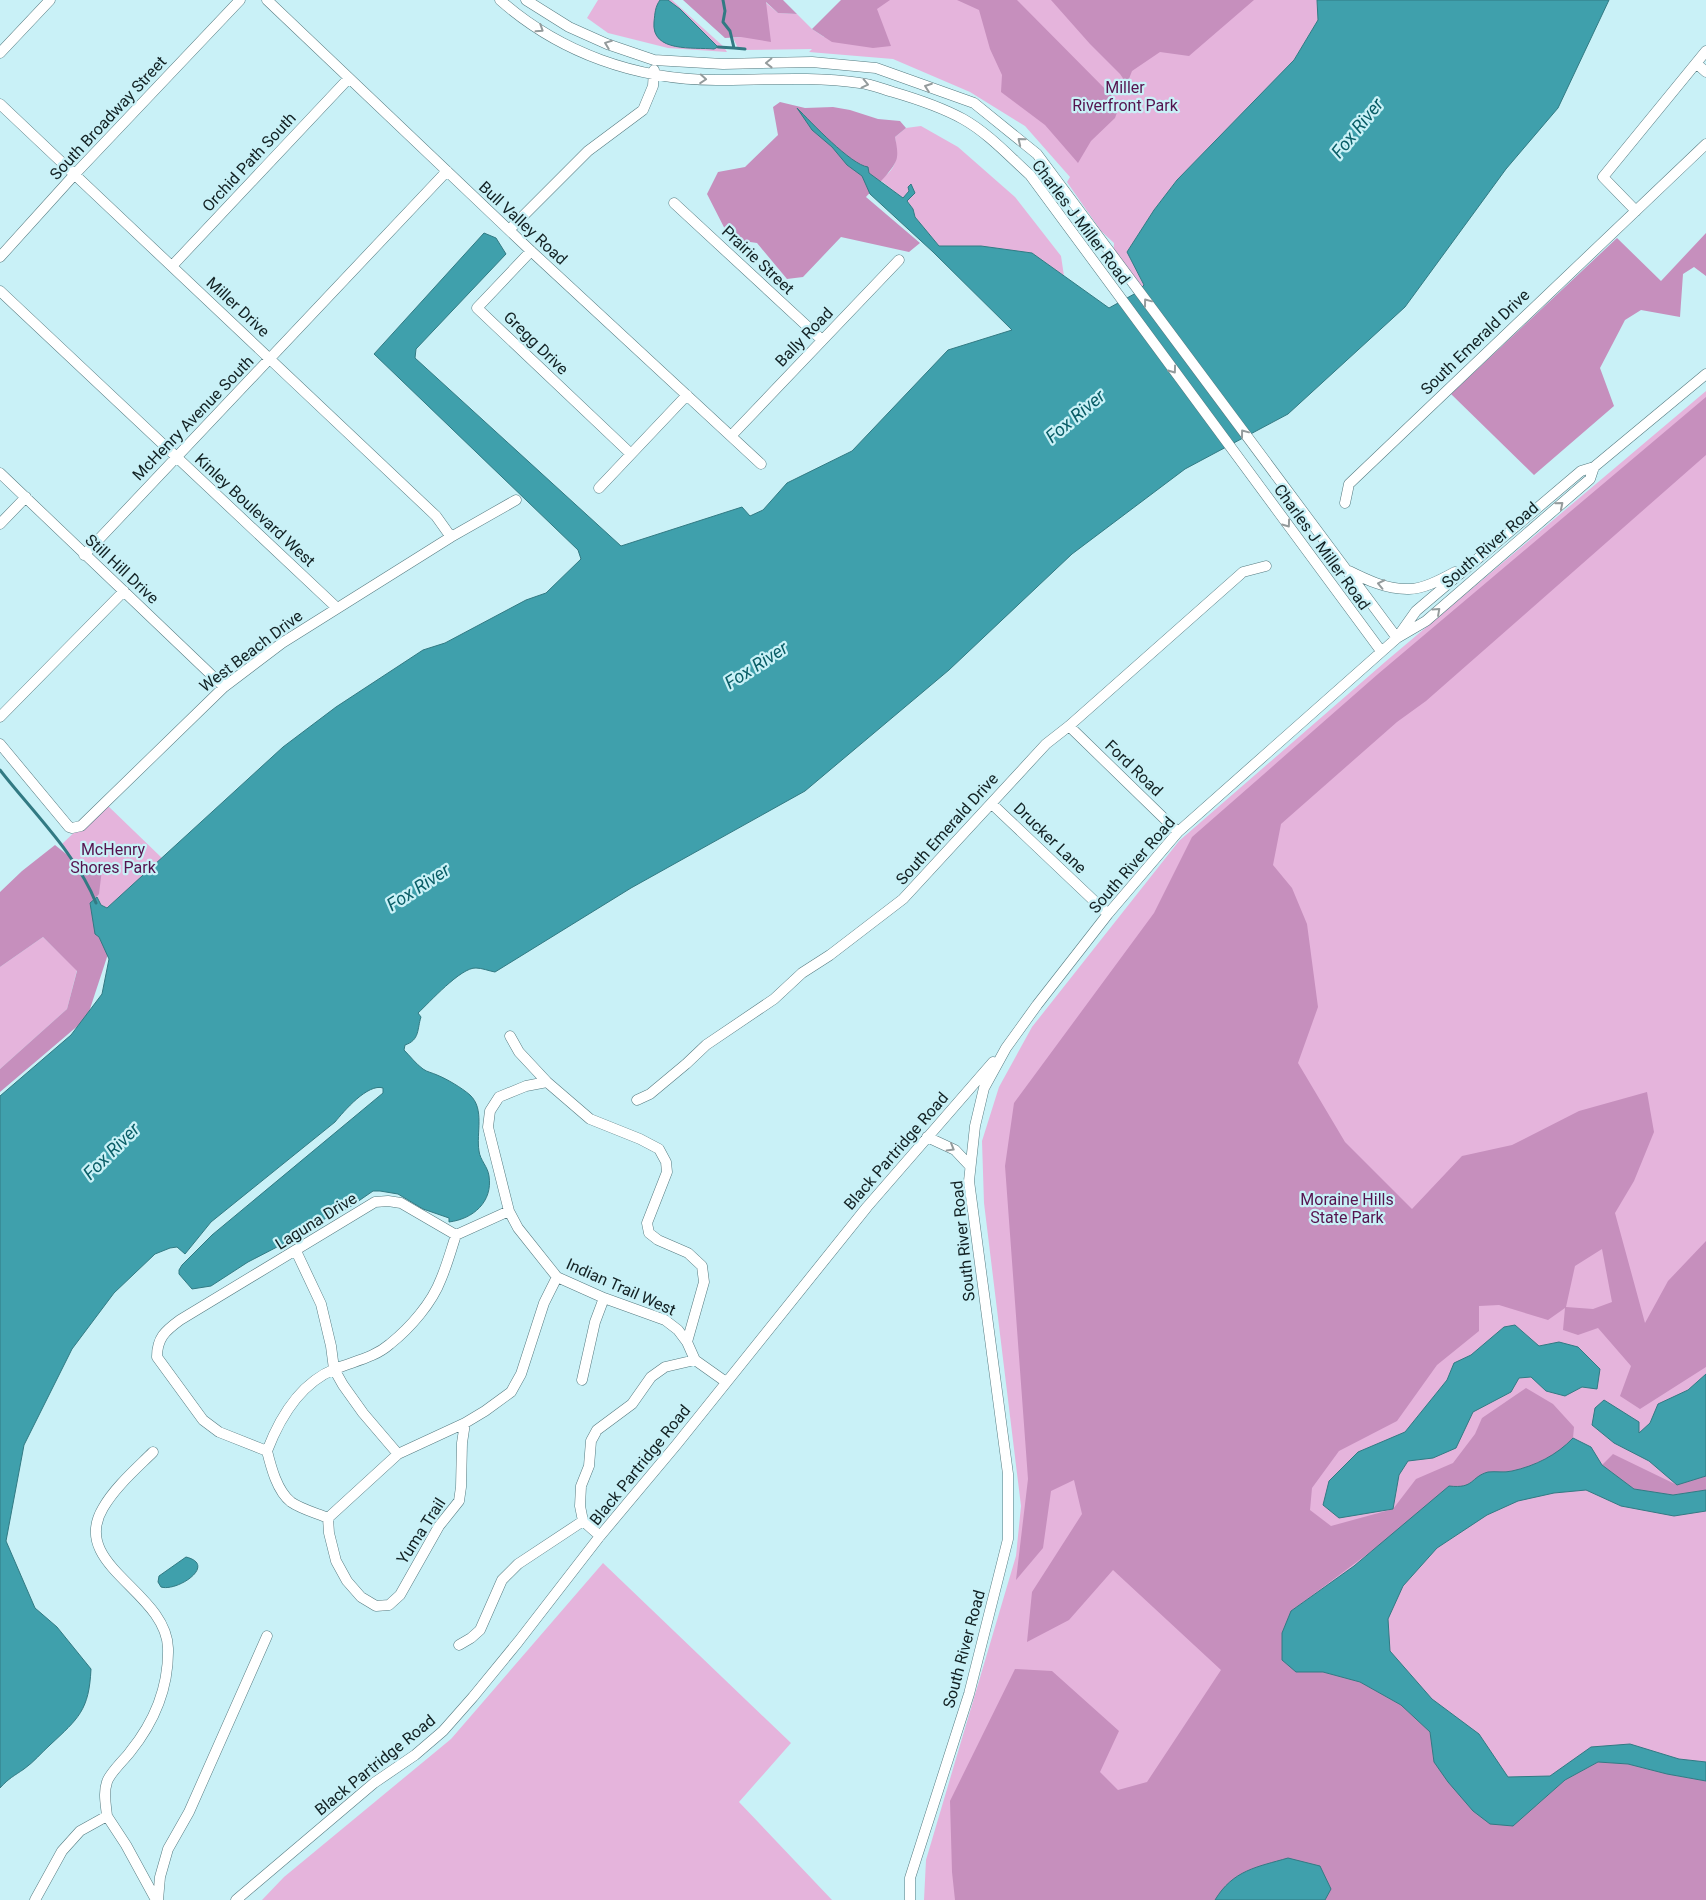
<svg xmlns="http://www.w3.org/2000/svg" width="1706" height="1900" font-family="Roboto,sans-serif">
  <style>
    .green { fill: #e5b4dc }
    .forest { fill: #c68fbd; fill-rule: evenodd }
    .water { fill: #3fa0ac; stroke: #327a83 }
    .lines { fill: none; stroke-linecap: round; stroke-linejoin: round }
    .stream { stroke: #327a83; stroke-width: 3 }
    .minor-casing { stroke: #567b80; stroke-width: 11 }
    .minor { stroke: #fff; stroke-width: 10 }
    .oneway { stroke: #949b9c }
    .labels { text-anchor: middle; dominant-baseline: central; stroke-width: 4.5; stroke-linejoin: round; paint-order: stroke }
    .park-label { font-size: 16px; fill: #55134e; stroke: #c9f1f7 }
    .street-label { font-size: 16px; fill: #122123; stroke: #c9f1f7 }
    .water-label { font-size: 18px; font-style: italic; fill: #095d66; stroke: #c9f1f7 }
  </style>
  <rect width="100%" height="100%" fill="#c9f1f7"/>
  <path class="green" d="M598 0H672L724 47 727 52 668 48 608 33 587 18Z
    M859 0H1317L1318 20 1294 60 1177 180 1154 210 1127 252 1144 285 1136 293 1113 260 1114 243 1101 231 1067 182 1070 177 1025 126 970 92 893 59 809 52 812 49 739 50 733 38 741 37 765 2 778 13 797 14 812 29 824 37Z
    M921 126 958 147 1015 197 1061 256 1064 276 1032 253 981 246H939L915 217 913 209 907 200 909 191 903 198 880 180C899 167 897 157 895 137L906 128Z
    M1706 391V1900H924L926 1860 1016 1556 1021 1506 984 1203 982 1141 999 1087 1032 1027 1179 841 1385 662Z
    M105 803 163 859 107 908 101 905 93 887 62 844Z
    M43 937 77 970 67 1009 0 1069V967Z
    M603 1563 791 1743 739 1802 832 1900H262L284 1877 451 1739Z"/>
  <path class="forest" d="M683 0H783L797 14 778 13 766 2 771 42 741 37 725 38Z
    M841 0H890L877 9 891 46 873 48 832 42 812 29Z
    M957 0H1017L1120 104 1115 118 1091 141 1078 163 1045 125 1001 92 1002 75 990 49 979 10Z
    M1051 0H1254L1189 56 1160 52 1132 71 1127 84 1120 74 1090 44Z
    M780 102 805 108 833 107 850 110 878 119 900 121 906 128 895 137C896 143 898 150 897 157 896 168 874 188 866 197L920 243 909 252 841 237 803 277 787 279 757 243 730 239 707 194 718 172 745 167 778 135 773 107Z
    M1706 233V276L1694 267 1683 274 1680 317 1641 310 1625 320 1600 368 1614 406 1534 475 1451 394 1617 238 1661 281Z
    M1706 397V455L1426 701 1397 722 1281 824 1273 865 1292 888 1307 924 1318 1007 1298 1063 1345 1142 1412 1209 1462 1156 1512 1145 1579 1111 1647 1092 1654 1132 1634 1181 1615 1213 1645 1323 1668 1281 1706 1241V1367L1640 1409 1620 1396 1631 1366 1598 1328 1578 1335 1563 1330 1565 1308 1548 1320 1499 1305 1479 1306V1331L1437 1365 1397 1421 1339 1451 1312 1488 1310 1510 1331 1526 1393 1509 1416 1479 1453 1463 1475 1434 1482 1418 1526 1388 1553 1404 1574 1427 1573 1438 1561 1451 1533 1465 1510 1472 1487 1473 1389 1538 1291 1611 1296 1672H1323L1360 1682 1401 1705 1430 1732 1434 1762 1536 1806 1565 1780 1598 1762 1628 1764 1667 1774 1706 1781V1900H955L952 1872 950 1801 1015 1669 1052 1671 1119 1731 1100 1772 1118 1790 1147 1782 1221 1670 1113 1570 1069 1620 1027 1642 1032 1592 1082 1514 1074 1480 1051 1491 1043 1548 1016 1580 1028 1479 1005 1166 1014 1103 1154 913 1192 837 1378 674ZM1602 1249 1612 1302 1593 1309 1566 1307 1575 1266Z
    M55 845 85 869H102L99 894 90 904 99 937 108 954 87 1018 0 1092V1069L67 1009 77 971 43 937 0 967V892L22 871Z
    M1613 1454 1677 1485 1706 1476V1490L1673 1495 1634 1489 1602 1465Z"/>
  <path class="water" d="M660 0H668L680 9 718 47 714 49C694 47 651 53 654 22 655 13 655 7 660 0Z
    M1317 0H1609L1558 108 1506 169 1405 307 1288 414 1185 469 1072 554 949 670 805 791 631 888 495 972C489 971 482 968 476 968 461 967 429 1003 418 1013L421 1017C417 1029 420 1040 405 1045L404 1050C410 1056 416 1064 423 1069 427 1072 433 1073 437 1075 447 1079 462 1088 470 1095 485 1109 476 1133 479 1151 480 1160 488 1167 489 1176 493 1202 473 1219 449 1222V1218L423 1209 398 1194 380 1191H373L347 1209 320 1221 302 1236 277 1247 248 1262 211 1286 192 1289 179 1274V1270L182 1265 212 1235 383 1093V1088C368 1083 344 1111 335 1122L211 1222 185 1254 177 1247 170 1248 155 1254 114 1293 72 1349 24 1445 6 1541 35 1608 57 1627 91 1669C89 1710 79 1718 50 1745 42 1752 34 1762 24 1769 14 1776 9 1778 0 1788V1096L71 1035 102 994 109 959 99 937 95 934 90 903 97 897 101 905 107 908 283 747 336 707 423 650 445 643 526 600 546 593 581 559 578 550 374 354 484 233 496 238 506 254 416 349 415 358 621 546 742 507 750 516 763 510 787 483 852 451 948 350 1012 330 933 252 870 194 862 176 847 165 832 147 812 130 797 108C811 122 851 165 868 167L869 173 903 198 909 191 908 187 911 184 915 193 907 201 913 209 915 217 939 246H981L1032 253 1109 308 1136 293 1144 285 1127 252 1154 210 1177 180 1294 60 1318 20Z
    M1515 1325 1539 1346 1559 1342 1578 1347 1600 1369 1597 1389 1582 1387 1565 1396 1546 1391 1531 1377 1519 1378 1511 1392 1473 1412 1456 1448 1433 1458 1408 1461 1399 1475 1393 1509 1339 1518 1323 1505 1329 1481 1358 1452 1405 1432 1447 1380 1454 1363 1471 1355 1504 1327Z
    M1706 1374V1476L1677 1485 1649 1461 1614 1443 1592 1425 1595 1408 1604 1400 1639 1422V1433L1650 1423 1658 1404 1688 1390Z
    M1573 1438 1591 1447 1602 1465 1634 1489 1673 1495 1706 1490V1511L1674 1516 1621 1506 1586 1490 1554 1493 1518 1501 1487 1515 1437 1548 1403 1586 1388 1619 1390 1651 1432 1699 1479 1734 1508 1777 1550 1776 1591 1747 1630 1744 1679 1759 1706 1762V1781L1667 1774 1628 1764 1598 1762 1565 1780 1513 1826 1490 1824 1473 1811 1448 1782 1434 1762 1430 1732 1401 1705 1360 1682 1323 1672H1296L1282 1660V1633L1291 1611 1354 1566 1449 1486C1475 1489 1470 1477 1488 1472 1496 1471 1504 1473 1512 1471 1535 1466 1557 1455 1573 1438Z
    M186 1557C218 1565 177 1592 161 1587L158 1582 159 1576Z
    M1288 1858 1320 1866 1331 1889 1325 1900H1215C1233 1870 1257 1867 1288 1858Z"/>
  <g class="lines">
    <path class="stream" d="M723 0 725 11 723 22 730 31 734 48 745 49
      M718 47 734 48
      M0 770C31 810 78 856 96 903"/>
    <g class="minor-casing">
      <path id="minor" d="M267 0 531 251 761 464
        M500 0C560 53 637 80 716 80 764 80 812 76 860 83 871 84 882 89 893 92 917 99 941 107 963 119 988 133 1009 156 1030 175L1381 651
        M526 0 569 27 607 44 654 60 723 64 812 62 876 68 974 103 1037 154 1397 638
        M0 53 50 0
        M1697 64 1706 72
        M0 104 436 516 451 537
        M674 203 822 340
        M1636 211 1603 177 1706 51
        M509 230 588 151 643 110 653 86 654 70
        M531 251 477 308 631 454
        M0 257 75 174 240 0
        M172 266 349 78
        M0 291 336 607
        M731 436 899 260
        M0 473 224 687
        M599 488 687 395
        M1345 503 1349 484 1706 144
        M0 524 26 497
        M84 555 447 171
        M1349 571C1367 580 1386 589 1407 589 1422 590 1442 579 1455 572
        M1399 635 1416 611 1581 471 1594 467 1706 374
        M0 717 124 591
        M1069 726 1178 832
        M0 744 69 827 72 828 81 826 224 687 282 643 451 537 516 500
        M992 804 1108 914
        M510 1036 519 1052 547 1082 590 1119 640 1139 659 1149 666 1162 667 1172 647 1223 649 1233 658 1240 688 1253 702 1266 704 1282 687 1342
        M637 1100 650 1094 686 1064 706 1045 774 999 802 973 830 955 903 899 1046 744 1069 726 1243 572 1266 566
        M927 1137 955 1150 970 1166
        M509 1211 518 1228 557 1277 604 1298 665 1320 678 1330 687 1342 695 1360 726 1382
        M296 1251 321 1304 331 1346 334 1369 343 1385 363 1413 398 1454
        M582 1380 595 1322 604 1298
        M267 1451 219 1432 203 1420 157 1357C157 1338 165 1331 180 1320L375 1202 388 1201 401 1203 456 1235 509 1211 488 1127 490 1111 499 1097 526 1086 547 1082
        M267 1451C280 1417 300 1383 335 1369 354 1361 374 1358 390 1344 410 1328 432 1303 441 1279 447 1265 451 1250 456 1235
        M267 1451C271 1467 277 1491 291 1502 301 1509 316 1513 328 1518
        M328 1518 398 1454 465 1423 485 1411 511 1392 521 1374 544 1303 557 1277
        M328 1518 329 1533 336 1561 347 1581 361 1597 376 1606 389 1605 400 1595 439 1526 459 1501 461 1487 462 1443 465 1423
        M583 1521 600 1536
        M459 1645 471 1638 480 1630 502 1580 518 1564 583 1521 580 1506 581 1486 589 1466 591 1441 597 1430 632 1404 651 1377 665 1367 695 1360
        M107 1816 126 1845 156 1900
        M35 1900 62 1851 80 1831 107 1816C106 1805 103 1793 107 1782 109 1774 124 1760 130 1752 155 1721 169 1688 168 1648 166 1591 69 1565 103 1508 115 1487 136 1469 153 1452
        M158 1900 160 1877 168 1849 189 1812 267 1636
        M236 1900 374 1783 415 1755 443 1731 473 1697 518 1642 600 1536 677 1444 867 1207 993 1062
        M910 1900V1878L969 1694 1008 1539V1474L969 1181 975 1126 984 1088 1006 1048 1037 1005 1108 914 1178 832 1397 638 1426 621 1590 479 1594 467"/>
    </g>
    <use href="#minor" class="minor"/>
  </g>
  <defs><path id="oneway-chevron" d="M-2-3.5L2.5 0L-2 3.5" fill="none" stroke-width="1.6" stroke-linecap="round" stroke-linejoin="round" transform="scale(1.25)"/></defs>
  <g class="oneway">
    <use href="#oneway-chevron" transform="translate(540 29) rotate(33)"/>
    <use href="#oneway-chevron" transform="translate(608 44) rotate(-159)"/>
    <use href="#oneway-chevron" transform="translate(769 63) rotate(179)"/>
    <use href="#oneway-chevron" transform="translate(703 79) rotate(4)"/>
    <use href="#oneway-chevron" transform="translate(865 84) rotate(13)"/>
    <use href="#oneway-chevron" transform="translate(928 87) rotate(-160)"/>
    <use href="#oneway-chevron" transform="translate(1021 141) rotate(-141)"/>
    <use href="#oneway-chevron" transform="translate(1147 302) rotate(-127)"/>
    <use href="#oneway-chevron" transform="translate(1173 370) rotate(54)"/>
    <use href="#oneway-chevron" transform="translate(1244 433) rotate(-127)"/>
    <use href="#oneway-chevron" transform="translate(1560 505) rotate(-40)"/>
    <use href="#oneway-chevron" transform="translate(1287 524) rotate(54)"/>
    <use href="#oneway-chevron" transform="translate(1381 584) rotate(-168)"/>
    <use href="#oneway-chevron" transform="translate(1437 611) rotate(-42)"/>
    <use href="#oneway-chevron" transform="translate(951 1148) rotate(30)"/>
  </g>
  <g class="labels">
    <g class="park-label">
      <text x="1125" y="87">Miller<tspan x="1125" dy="18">Riverfront Park</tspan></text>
      <text x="113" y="849">McHenry<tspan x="113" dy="18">Shores Park</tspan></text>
      <text x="1347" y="1199">Moraine Hills<tspan x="1347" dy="18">State Park</tspan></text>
    </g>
    <g class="street-label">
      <text transform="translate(108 118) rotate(-47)">South Broadway Street</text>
      <text transform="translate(249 162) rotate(-47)">Orchid Path South</text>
      <text transform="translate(1081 222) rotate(53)">Charles J Miller Road</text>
      <text transform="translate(523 223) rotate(43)">Bull Valley Road</text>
      <text transform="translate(758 260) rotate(43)">Prairie Street</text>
      <text transform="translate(238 307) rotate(43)">Miller Drive</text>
      <text transform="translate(804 337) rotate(-46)">Bally Road</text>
      <text transform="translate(1475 342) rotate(-44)">South Emerald Drive</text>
      <text transform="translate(536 343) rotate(44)">Gregg Drive</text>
      <text transform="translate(193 418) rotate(-46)">McHenry Avenue South</text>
      <text transform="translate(255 510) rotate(43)">Kinley Boulevard West</text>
      <text transform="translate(1490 545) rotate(-41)">South River Road</text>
      <text transform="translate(1322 547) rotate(54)">Charles J Miller Road</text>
      <text transform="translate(122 569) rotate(43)">Still Hill Drive</text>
      <text transform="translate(251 651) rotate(-37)">West Beach Drive</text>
      <text transform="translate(1134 768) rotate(44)">Ford Road</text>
      <text transform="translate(947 829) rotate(-48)">South Emerald Drive</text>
      <text transform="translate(1050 838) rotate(44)">Drucker Lane</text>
      <text transform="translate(1132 865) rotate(-49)">South River Road</text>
      <text transform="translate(896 1151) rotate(-49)">Black Partridge Road</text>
      <text transform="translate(316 1221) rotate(-32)">Laguna Drive</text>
      <text transform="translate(963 1241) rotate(-96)">South River Road</text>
      <text transform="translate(621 1287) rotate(24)">Indian Trail West</text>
      <text transform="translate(640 1465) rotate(-51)">Black Partridge Road</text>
      <text transform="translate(421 1531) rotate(-57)">Yuma Trail</text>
      <text transform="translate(964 1649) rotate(-75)">South River Road</text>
      <text transform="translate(375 1765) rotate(-39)">Black Partridge Road</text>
    </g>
    <g class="water-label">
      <text transform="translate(1357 128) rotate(-51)">Fox River</text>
      <text transform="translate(1075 416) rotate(-40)">Fox River</text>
      <text transform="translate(756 665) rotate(-33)">Fox River</text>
      <text transform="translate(418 887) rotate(-33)">Fox River</text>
      <text transform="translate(111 1151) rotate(-45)">Fox River</text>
    </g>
  </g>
</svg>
